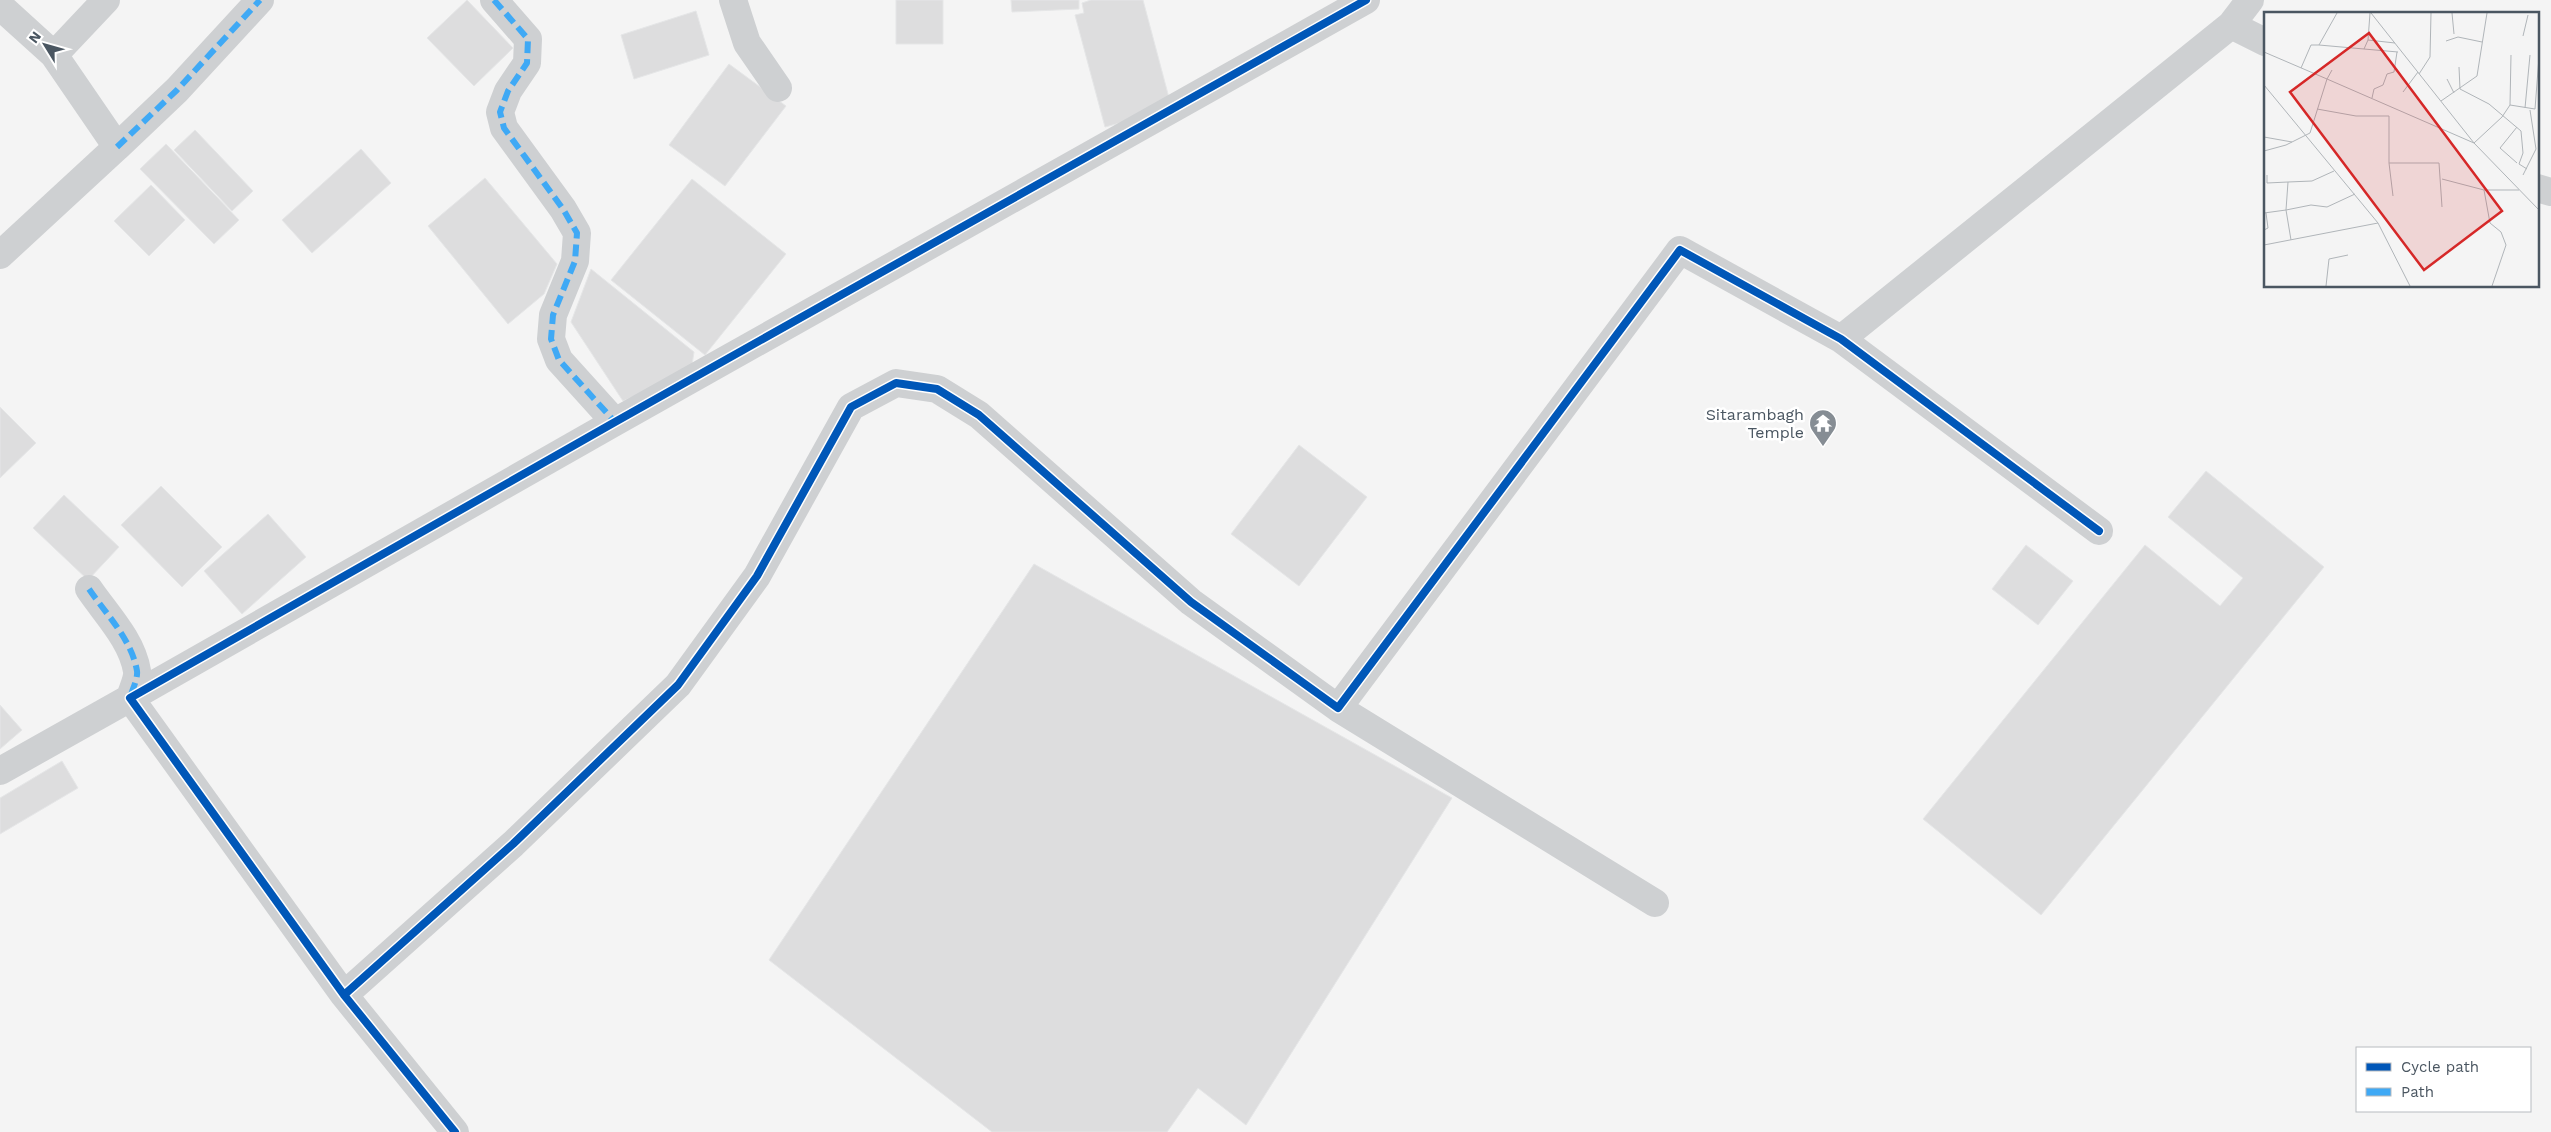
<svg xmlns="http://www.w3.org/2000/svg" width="2551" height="1132" font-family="'Work Sans',sans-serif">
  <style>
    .building { fill: #ddddde; stroke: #e5e6e7 }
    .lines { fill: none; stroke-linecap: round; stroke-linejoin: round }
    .street { stroke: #ced0d2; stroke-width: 28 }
    .quiet { stroke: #3fa9f5; stroke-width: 6; stroke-dasharray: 12 6; stroke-linecap: butt }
    .cycleway-casing { stroke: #fff; stroke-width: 11 }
    .cycleway { stroke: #0057b8; stroke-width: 8 }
    .labels { text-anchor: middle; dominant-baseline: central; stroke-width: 5; stroke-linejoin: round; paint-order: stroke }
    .poi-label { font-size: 16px; fill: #4a5661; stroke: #fff; text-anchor: end }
    .inset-road { fill: none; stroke: #b0b5b9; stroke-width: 1 }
    .view { fill: #d62828; fill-opacity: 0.15; stroke: #d62828; stroke-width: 2.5 }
    .inset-edge { fill: none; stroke: #4a5661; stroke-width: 2.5 }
  </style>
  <rect width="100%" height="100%" fill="#f4f4f4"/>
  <path class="building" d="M467 0 513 48 474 86 427 38Z
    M896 0H943V44H896Z
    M1011 0H1079V9L1012 12Z
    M1091 0H1143L1172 109 1105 127 1075 15 1084 13 1082 3Z
    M696 11 709 55 634 79 621 35Z
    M729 64 786 106 725 186 669 145Z
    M195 130 253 191 232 211 174 150Z
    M166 144 239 220 214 244 140 169Z
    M361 149 391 183 312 253 282 220Z
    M485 178 557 264 544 294 508 324 428 226Z
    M692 179 786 254 705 355 611 280Z
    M151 185 185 220 149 256 114 221Z
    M591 269 694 352 691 371 623 401 571 322Z
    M0 407 36 443 0 478Z
    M1299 445 1367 497 1299 586 1231 534Z
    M2206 471 2324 567 2041 915 1923 819 2145 545 2220 606 2243 578 2168 517Z
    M161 486 222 547 182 587 121 525Z
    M64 495 119 547 88 580 33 528Z
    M268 514 306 557 242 614 204 571Z
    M2026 545 2073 581 2038 625 1992 589Z
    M1034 564 1452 798 1246 1125 1198 1088 1167 1132H992L769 960Z
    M0 705 22 730 0 749Z
    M62 761 78 788 0 834V798Z"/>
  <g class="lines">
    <path class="street" d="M494 0 528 39 527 63 508 91 500 112 504 128 563 209 577 233 575 261 553 315 551 339 559 360 615 422
      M733 0 747 43 778 88
      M0 6 54 55
      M2231 25 2265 42
      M117 147 177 90 260 0
      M2537 188 2551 192
      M0 255 117 147 54 55 106 0
      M1841 339 2231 25 2250 0
      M1338 708 1655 903
      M0 771 130 698C132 690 138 679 137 671 132 640 106 614 89 589
      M344 995 513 844 678 685 757 576 851 407 896 383 937 389 979 415 1191 602 1338 708 1680 250 1841 339 2099 531
      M455 1132 344 995 130 698 615 422 1366 0"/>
    <path class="quiet" d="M494 0 528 39 527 63 508 91 500 112 504 128 563 209 577 233 575 261 553 315 551 339 559 360 615 422
      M117 147 177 90 260 0
      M89 589C106 614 132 640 137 671 138 679 132 690 130 698"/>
    <g class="cycleway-casing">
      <path id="cycleway" d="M344 995 513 844 678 685 757 576 851 407 896 383 937 389 979 415 1191 602 1338 708 1680 250 1841 339 2099 531
        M455 1132 344 995 130 698 615 422 1366 0"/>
    </g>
    <use href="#cycleway" class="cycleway"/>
  </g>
  <defs>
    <g id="temple-pin" transform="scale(1.4375)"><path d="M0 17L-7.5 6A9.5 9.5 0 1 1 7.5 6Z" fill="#868d94" stroke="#fff"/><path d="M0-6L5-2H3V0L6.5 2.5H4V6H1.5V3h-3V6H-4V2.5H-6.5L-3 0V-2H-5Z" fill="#fff"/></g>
  </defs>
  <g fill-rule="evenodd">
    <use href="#temple-pin" x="1823" y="423"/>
  </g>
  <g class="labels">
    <g class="poi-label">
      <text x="1804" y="414">Sitarambagh<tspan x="1804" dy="18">Temple</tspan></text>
    </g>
  </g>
  <g transform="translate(2264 12)">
    <rect width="275" height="275" fill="#f4f4f4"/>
    <path class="inset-road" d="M107 1 210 131 275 198M188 1 190 22M259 24 264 3M104 28 106 1M182 29 194 25 218 30M55 33 100 37 104 28 131 31M100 37 134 40M0 40 63 67 68 58M195 55 196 77 225 92 257 119 259 141 255 152 263 157M37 56 47 33H55L73 1M155 62 166 45 167 1M183 67 190 81M0 73 114 211 146 274M139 80 154 60M108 86 110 77 119 73 123 62 130 60 133 40M177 89 213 64 223 1M246 93 271 97 275 45M261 96 266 43M53 97 92 104H125V151H175L178 195M253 115 236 136 253 151M0 125 28 130M0 139 22 133 46 121 63 67 210 131 238 105 246 93 247 43M125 151 129 184M3 163V171L24 170 22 198 47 193 63 195 91 182M259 163 272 137 266 98M178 167 220 178H255M24 170 48 169 70 159M220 178 226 211 237 220 242 233 228 274M0 201 22 198 27 228M0 218 4 216 2 201M0 233 114 211M62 274 65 247 84 243"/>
    <path class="view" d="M105 21 238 199 160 258 26 80Z"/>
    <rect width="275" height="275" class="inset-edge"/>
  </g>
  <rect x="2356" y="1047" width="175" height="65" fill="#ffffff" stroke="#b7bbc0"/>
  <rect x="2366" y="1063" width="25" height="8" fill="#0057b8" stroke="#b7bbc0"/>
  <text x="2401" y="1072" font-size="15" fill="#4a5661">Cycle path</text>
  <rect x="2366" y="1088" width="25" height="8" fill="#3fa9f5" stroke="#b7bbc0"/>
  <text x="2401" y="1097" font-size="15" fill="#4a5661">Path</text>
  <g transform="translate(45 45) rotate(307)" stroke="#ffffff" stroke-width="4" paint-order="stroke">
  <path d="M0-4L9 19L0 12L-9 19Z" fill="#4a5661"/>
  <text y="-8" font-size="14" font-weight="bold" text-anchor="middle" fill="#4a5661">N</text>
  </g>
</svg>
